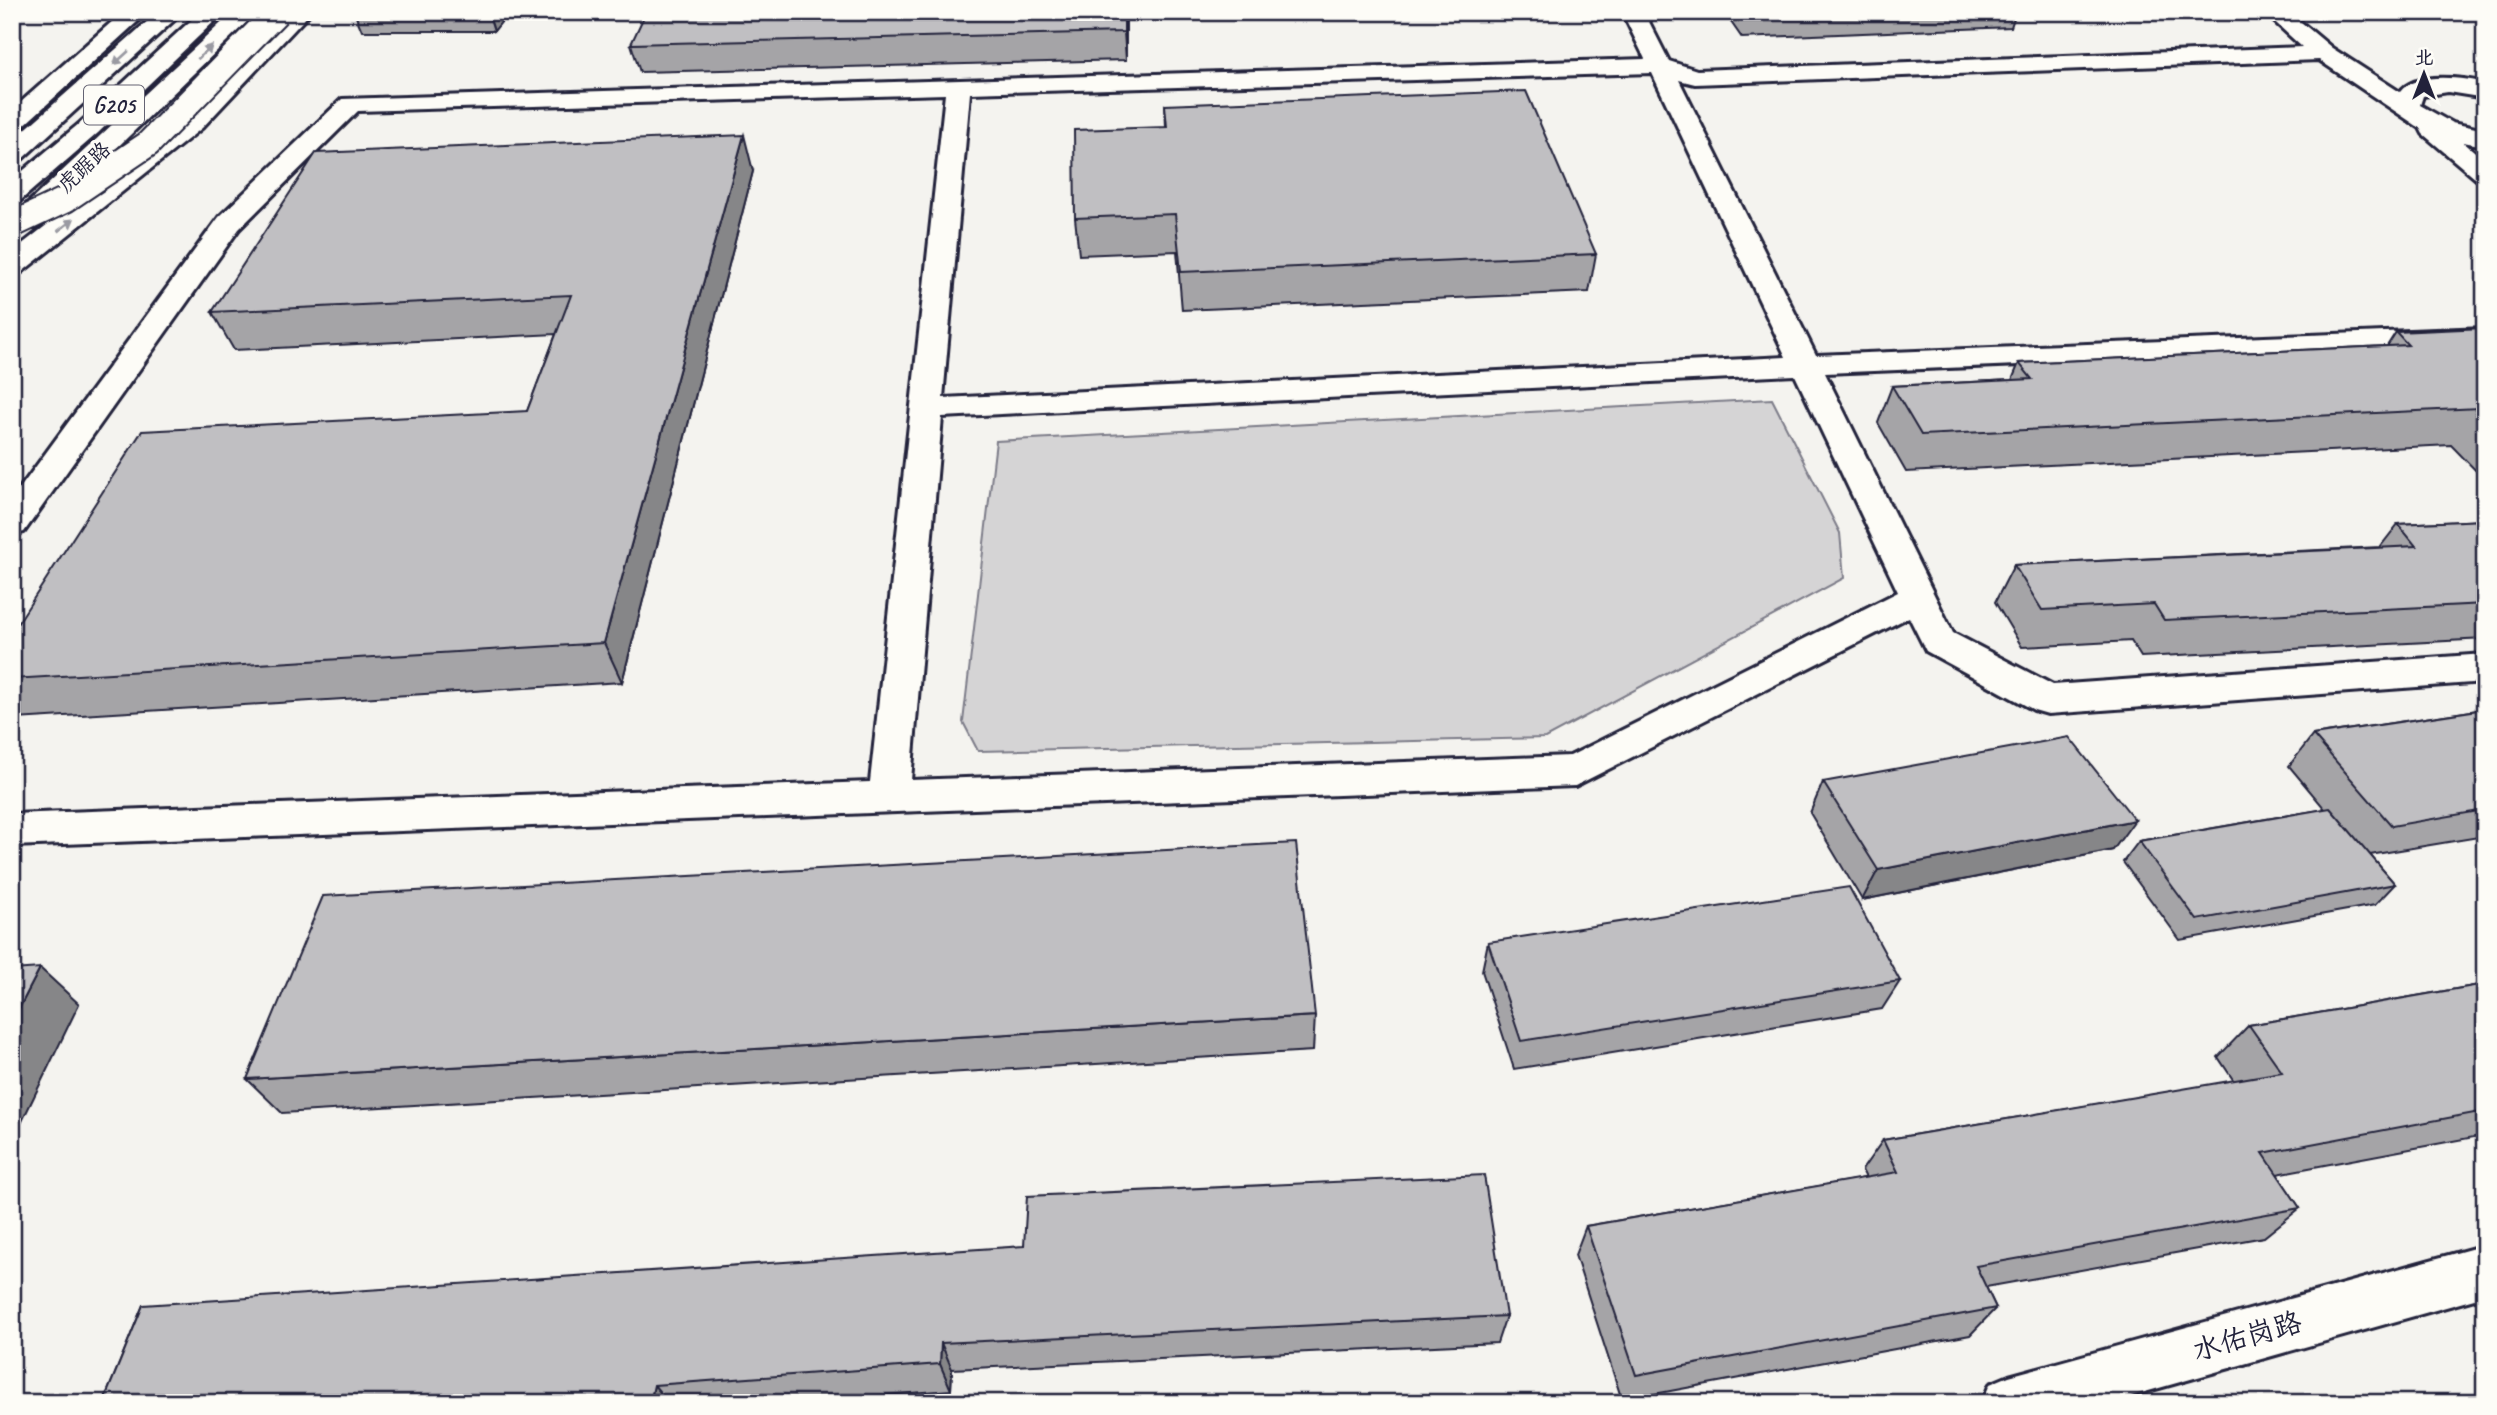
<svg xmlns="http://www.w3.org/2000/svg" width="2497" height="1415" font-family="Caveat,'LXGW WenKai TC',sans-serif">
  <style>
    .green { fill: #d5d4d5; stroke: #7c7b88; stroke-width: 2 }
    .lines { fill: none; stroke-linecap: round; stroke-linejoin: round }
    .minor-casing { stroke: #22223b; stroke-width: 6 }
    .major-casing { stroke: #22223b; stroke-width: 6 }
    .highway-casing { stroke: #22223b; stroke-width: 6 }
    .minor { fill: #fdfcf7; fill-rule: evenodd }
    .major { fill: #fdfcf7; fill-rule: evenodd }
    .highway { fill: #fdfcf7; fill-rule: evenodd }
    .highway-bridge-casing { stroke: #22223b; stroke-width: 29; stroke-linecap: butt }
    .highway-bridge { stroke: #fdfcf7; stroke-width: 25 }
    .wall { fill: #a5a4a7; stroke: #22223b; stroke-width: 2 }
    .shaded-wall { fill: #868688; stroke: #22223b; stroke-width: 2 }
    .building { fill: #c0bfc2; stroke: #22223b; stroke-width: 2 }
    .oneway { fill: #9a9aa2 }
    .labels { text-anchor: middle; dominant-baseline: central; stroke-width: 7; stroke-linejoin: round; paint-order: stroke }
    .far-street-label { font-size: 21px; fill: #22223b; stroke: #fdfcf7 }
    .shield { fill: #fdfcf7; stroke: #646373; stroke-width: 2 }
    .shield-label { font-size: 23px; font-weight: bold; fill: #22223b }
    .near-street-label { font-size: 28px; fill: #22223b; stroke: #fdfcf7 }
  </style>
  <rect width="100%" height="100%" fill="#f4f3ef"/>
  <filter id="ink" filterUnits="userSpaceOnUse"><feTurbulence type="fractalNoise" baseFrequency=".0143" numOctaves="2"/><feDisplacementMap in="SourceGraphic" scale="14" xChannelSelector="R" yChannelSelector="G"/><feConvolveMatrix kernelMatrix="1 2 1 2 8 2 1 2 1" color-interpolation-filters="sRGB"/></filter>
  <g filter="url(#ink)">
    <path class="green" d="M1772 399 1840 533 1844 578 1545 738 978 751 963 722 996 441Z"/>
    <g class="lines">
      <g class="minor-casing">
        <path id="minor" d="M1622 12H1644L1669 61 1697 70 2302 47 2264 12H2289L2332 48 2400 92C2415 71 2464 78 2485 83V98L2448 92 2423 96 2420 105 2452 123 2485 130V146L2463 142 2485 160V181L2476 179 2423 134 2420 128 2319 60 1695 84 1679 80 1816 355 2485 328V346L1825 373 1953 633 2053 685 2485 654V682L2048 714 2034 710 1926 651 1909 617 1575 786 12 846V814L870 782 945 94 358 111 239 229 24 532 12 535V499L219 217 342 99 1645 59ZM1652 73 1786 357 943 398 970 93ZM1795 375 1898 592 1570 756 911 780 942 417Z
          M2485 1245V1296L2106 1403H1982L1990 1384 2009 1376Z"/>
      </g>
      <g class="major-casing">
        <path id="major" d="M123 12H148L21 128 12 130V110Z
          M233 12H257L34 228H14V216Z
          M287 12H311L202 128 22 272 12 274V252L184 118Z"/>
      </g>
      <g class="highway-casing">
        <path id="highway" d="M158 12H183L21 160 12 163V141Z
          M200 12H224L98 133 21 200 12 202V180L80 123Z"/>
      </g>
      <use href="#minor" class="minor"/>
      <use href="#major" class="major"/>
      <use href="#highway" class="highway"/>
      <g class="highway-bridge-casing">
        <path id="highway-bridge" d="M12 225 65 200 148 144 277 12"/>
      </g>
      <use href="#highway-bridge" class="highway-bridge"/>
    </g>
    <path class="wall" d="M354 12H509L494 31H362Z
      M1126 12V60L640 72 631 44Z
      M1724 12H2016L2011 27 1742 38Z
      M1165 105 1596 254 1589 292 1182 310 1177 251 1079 255 1075 218 1166 127Z
      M753 171 622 682 16 719 12 715V632L527 411 556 334 234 350 212 312Z
      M2485 328V480L2451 445 1906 472 1878 423 1892 386 2012 380 2019 363 2387 346 2396 332Z
      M2485 520V639L2141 657 2131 641 2022 647 1995 602 2014 565 2380 547 2398 524Z
      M2485 709V836L2370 855 2395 884 2375 905 2180 940 2123 862 2139 841 2325 809 2289 766 2313 735Z
      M1823 782 2113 850 1862 900 1810 813Z
      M1488 942 1900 981 1882 1009 1514 1069 1482 971Z
      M2485 984V1135L2277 1174 2300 1208 2264 1237 1986 1287 1996 1308 1970 1335 1622 1400 1575 1255 1586 1226 1866 1178 1862 1170 1883 1140 2234 1081 2218 1057 2249 1025Z
      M1315 1016 1313 1051 282 1113 247 1079Z
      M143 1305 1506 1316 1497 1343 952 1369 951 1390 777 1403H103Z"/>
    <path class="shaded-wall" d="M488 12H509L494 31Z
      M1124 12H1126V60L1124 32Z
      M744 135 753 171 622 682 604 643Z
      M2135 820 2113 850 1862 900 1878 870Z
      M40 968 79 1004 12 1142V1022Z
      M941 1343 952 1369 951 1390 940 1364Z
      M654 1385 669 1403H650Z"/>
    <path class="building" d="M646 12H1124V32L631 44Z
      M1526 91 1596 254 1181 272 1175 214 1075 218 1074 130 1167 127 1165 105Z
      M744 135 604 643 12 679V632L142 431 527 411 571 295 212 312 316 153Z
      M2485 328V414L2479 408 1921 435 1892 386 2032 379 2019 363 2408 345 2396 332Z
      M2485 520V604L2164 620 2154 604 2042 610 2014 565 2416 546 2398 524Z
      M2485 709V810L2392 826 2313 735Z
      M2069 737 2135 820 1878 870 1823 782Z
      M2330 808 2395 884 2197 920 2139 841Z
      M1296 843 1315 1016 247 1079 323 896Z
      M1849 887 1900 981 1521 1041 1488 942Z
      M40 968 12 1022V970Z
      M2485 984V1111L2263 1153 2300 1208 1976 1266 1996 1308 1636 1375 1586 1226 1898 1172 1883 1140 2282 1072 2249 1025Z
      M1484 1175 1506 1316 941 1343 940 1364 654 1385 650 1403H103L143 1305 1024 1246 1027 1196Z"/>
    <defs><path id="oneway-solid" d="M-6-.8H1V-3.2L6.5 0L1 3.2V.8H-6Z" transform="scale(1.75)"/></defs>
    <g class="oneway">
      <use href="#oneway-solid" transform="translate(205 52) rotate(-44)"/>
      <use href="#oneway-solid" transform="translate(121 58) rotate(138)"/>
      <use href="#oneway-solid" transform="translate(66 225) rotate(-37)"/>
    </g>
  </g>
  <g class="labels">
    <g class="far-street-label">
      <text transform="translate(84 167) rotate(-43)">虎踞路</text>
    </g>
    <rect class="shield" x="84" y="85.5" width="60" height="39" rx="5"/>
    <g class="shield-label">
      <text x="114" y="105">G205</text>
    </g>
    <g class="near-street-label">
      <text transform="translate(2247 1336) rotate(-16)">水佑岗路</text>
    </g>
  </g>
  <rect width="2497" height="1415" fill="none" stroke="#fdfcf7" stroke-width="42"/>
  <rect x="21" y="21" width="2455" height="1373" fill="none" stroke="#22223b" stroke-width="2.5" filter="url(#ink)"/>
  <g transform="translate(2424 74)" stroke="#fdfcf7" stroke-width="5" paint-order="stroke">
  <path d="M0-5L12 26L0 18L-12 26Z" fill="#22223b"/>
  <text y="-10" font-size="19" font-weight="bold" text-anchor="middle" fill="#22223b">北</text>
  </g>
</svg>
